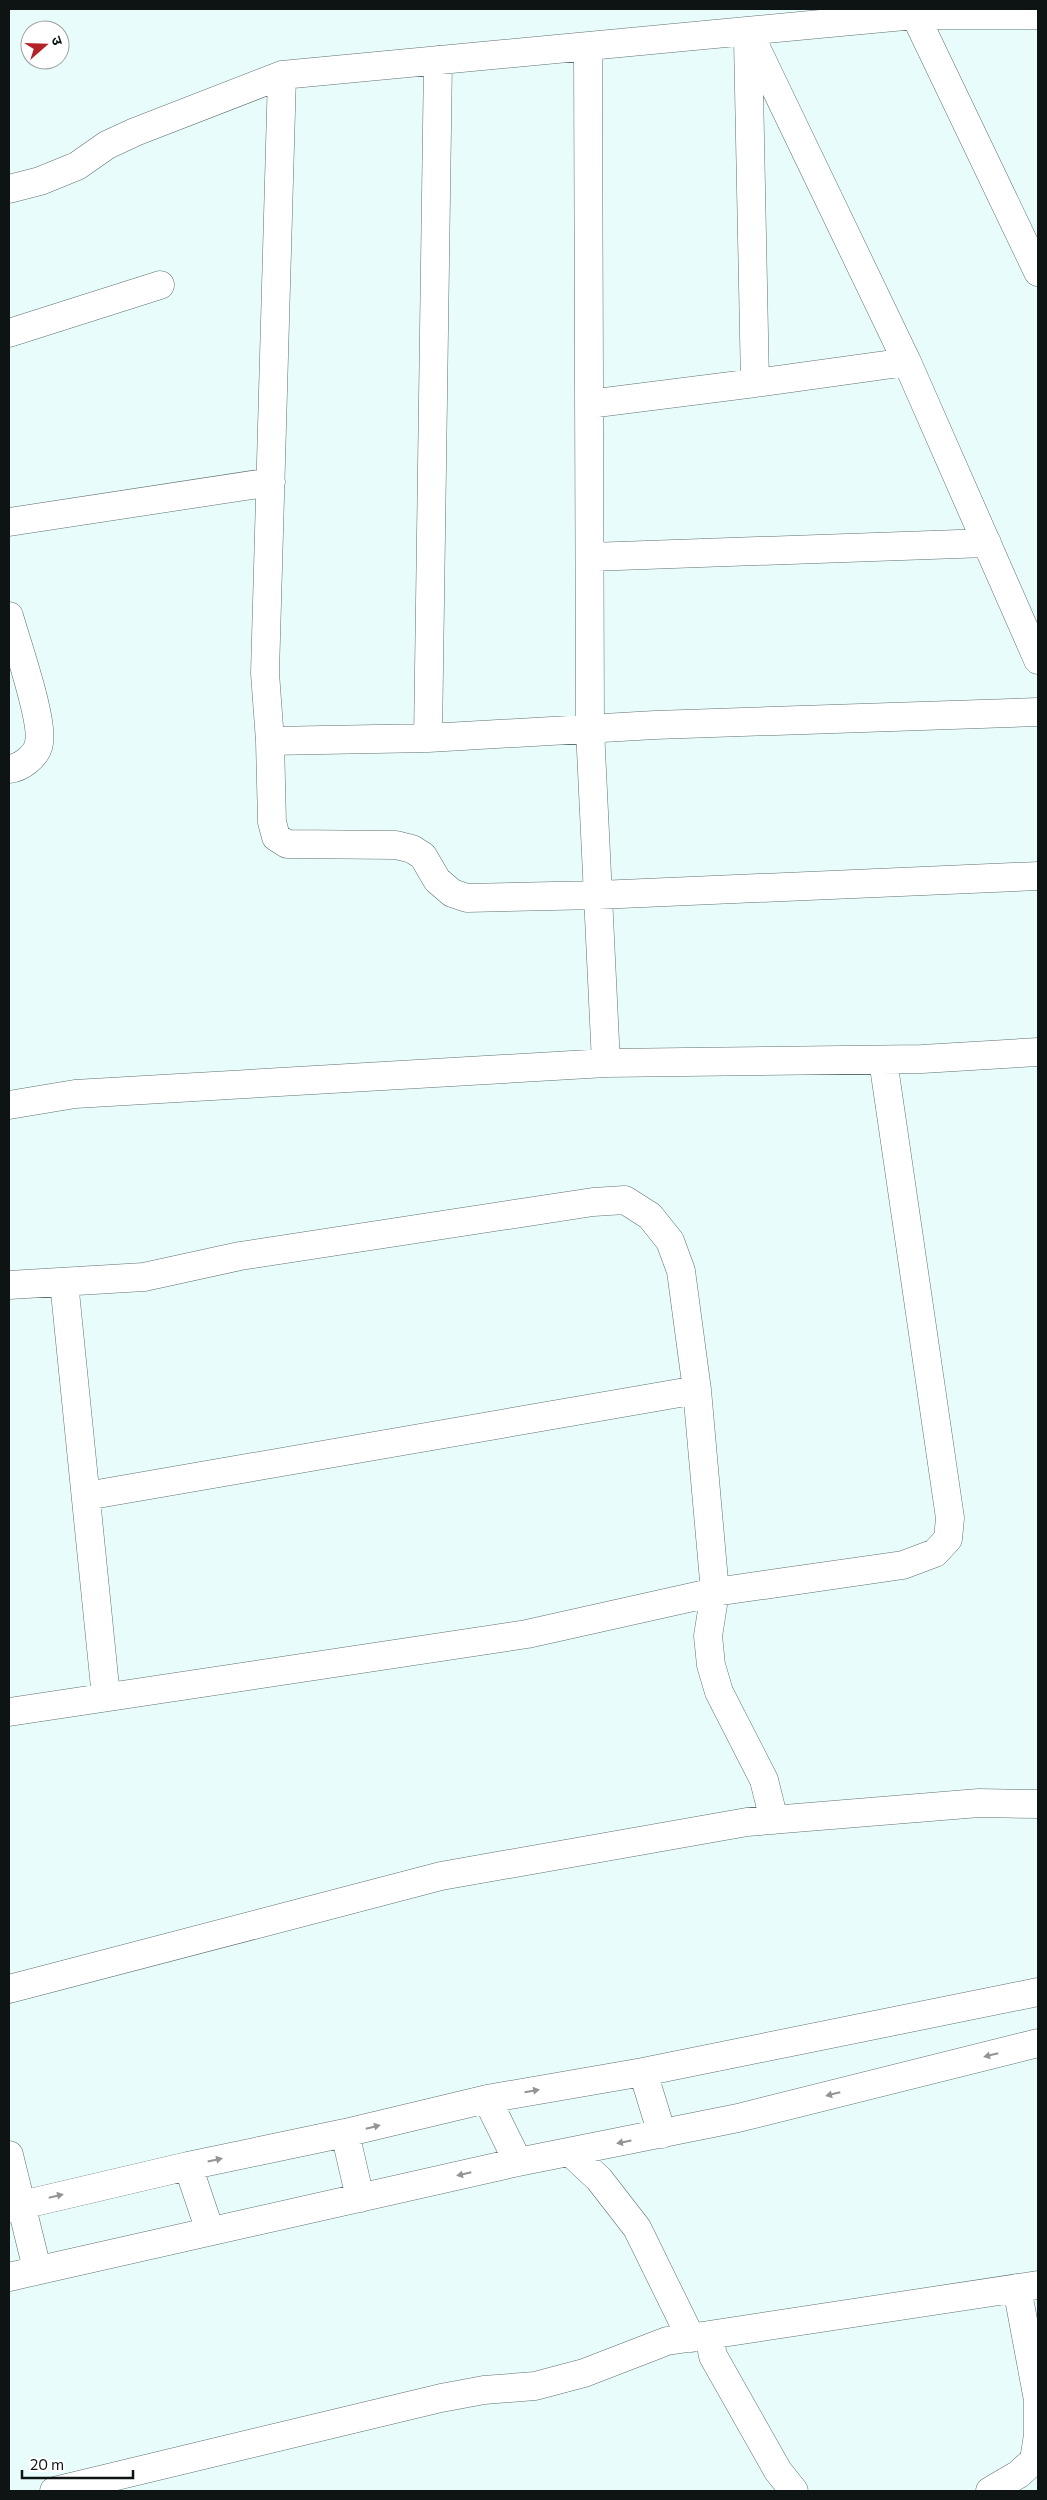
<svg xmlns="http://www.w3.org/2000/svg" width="1047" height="2500" font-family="Commissioner,'Noto Sans Devanagari',sans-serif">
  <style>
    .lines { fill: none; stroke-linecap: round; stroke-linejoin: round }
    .minor-casing { stroke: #5f7070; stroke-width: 29 }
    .minor { stroke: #fff; stroke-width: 28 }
    .oneway { fill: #939595 }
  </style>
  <rect width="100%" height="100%" fill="#e9fcfc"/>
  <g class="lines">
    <g class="minor-casing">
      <path id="minor" d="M915 15 1038 272
        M748 31 907 362 1038 660
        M748 40 755 383 907 362
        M588 46 590 729 606 1063
        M282 75 265 673 270 741 428 738 655 725 1038 712
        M9 189 40 181 77 166 107 145 135 132 282 75 915 15H1038
        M9 333 160 285
        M589 404 755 383
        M9 522 271 482
        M590 557 987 543
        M9 616C16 641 44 721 39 743 37 756 21 768 9 769
        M428 738 438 60
        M270 741 272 822 276 837 287 844 396 845 412 849 423 856 437 880 452 893 467 898 598 895 1038 876
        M9 1105 75 1094 606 1063 922 1059 1038 1052
        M64 1282 106 1697
        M9 1285 144 1277 240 1256 593 1202 625 1200 650 1216 670 1241 681 1271 697 1390 715 1592 708 1636 711 1665 719 1692 764 1780 774 1820
        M86 1496 697 1390
        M9 1712 527 1634 715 1592 903 1565 935 1553 948 1539 950 1518 883 1060
        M9 1989 441 1876 747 1822 979 1803 1038 1804
        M643 2072 662 2134
        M487 2099 518 2162
        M345 2133 360 2198
        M570 2152 599 2179 637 2228 691 2338
        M9 2155 37 2269
        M188 2166 210 2231
        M9 2208 188 2166 345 2133 487 2099 643 2072 1038 1992
        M9 2277 518 2162 738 2118 1038 2043
        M709 2335 1038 2285
        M54 2491 441 2398 484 2390 535 2386 584 2373 667 2341 709 2335 713 2356 778 2471 794 2491
        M990 2491 1019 2474 1034 2460 1038 2435V2400L1017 2288"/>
    </g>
    <use href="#minor" class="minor"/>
  </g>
  <defs><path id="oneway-solid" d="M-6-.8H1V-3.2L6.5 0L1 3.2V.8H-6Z" transform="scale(1.25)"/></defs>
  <g class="oneway">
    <use href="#oneway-solid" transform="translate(991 2055) rotate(166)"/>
    <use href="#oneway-solid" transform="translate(532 2091) rotate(-10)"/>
    <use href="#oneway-solid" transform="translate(833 2094) rotate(166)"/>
    <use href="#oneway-solid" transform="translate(373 2127) rotate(-14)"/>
    <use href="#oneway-solid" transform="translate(624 2142) rotate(169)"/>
    <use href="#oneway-solid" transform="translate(215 2160) rotate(-12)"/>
    <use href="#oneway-solid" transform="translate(464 2174) rotate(167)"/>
    <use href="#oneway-solid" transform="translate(56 2196) rotate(-13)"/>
  </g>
  <rect width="1047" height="2500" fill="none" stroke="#0e1414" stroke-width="20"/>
  <g transform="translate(45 45) rotate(70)"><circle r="24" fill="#ffffff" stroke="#9fa1a1"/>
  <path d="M0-4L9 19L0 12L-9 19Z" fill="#b32226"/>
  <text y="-8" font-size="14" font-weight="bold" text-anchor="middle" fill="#0e1414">उ</text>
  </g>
  <path d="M22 2470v8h111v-8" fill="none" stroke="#0e1414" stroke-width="2.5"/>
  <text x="30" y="2470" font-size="15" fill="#0e1414" stroke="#ffffff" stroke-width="4" paint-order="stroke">20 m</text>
</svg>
